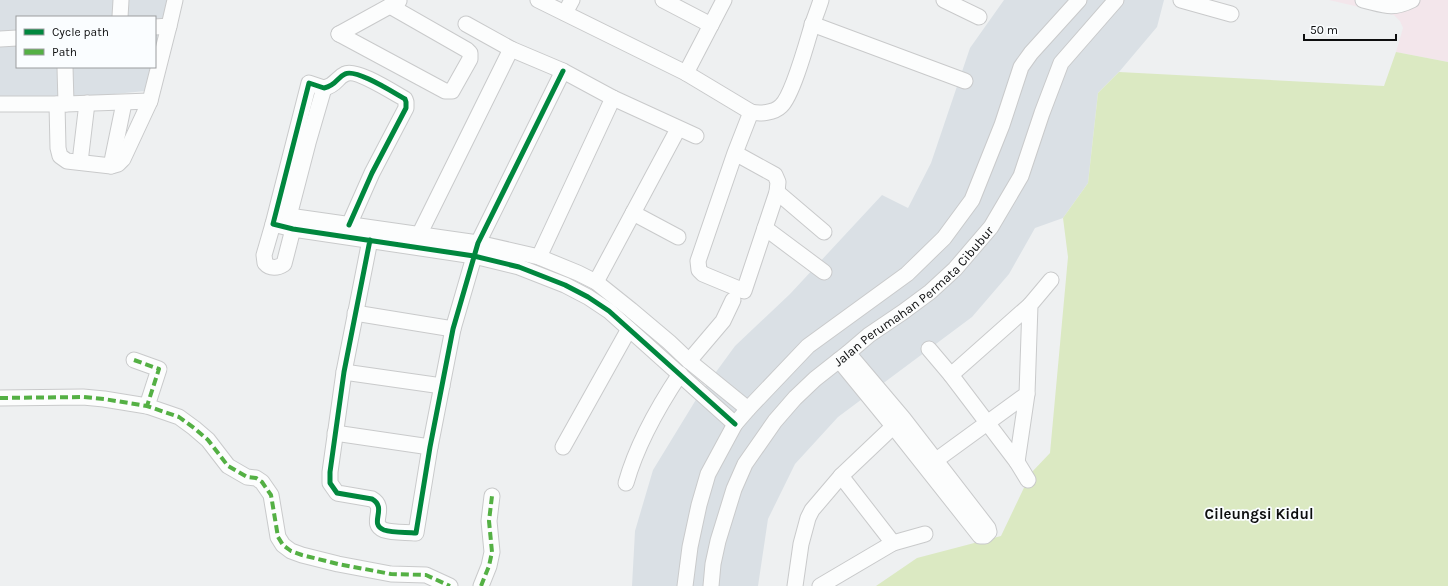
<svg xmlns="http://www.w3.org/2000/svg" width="1448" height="586" font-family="Karla,sans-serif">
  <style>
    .built { fill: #dae0e5; fill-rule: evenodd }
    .industrial { fill: #f3e6eb }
    .green { fill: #dbe9c2 }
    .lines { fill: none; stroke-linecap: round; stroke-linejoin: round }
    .minor-casing { stroke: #c9cacb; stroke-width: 17 }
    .minor { stroke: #fcfdfd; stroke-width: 15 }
    .quiet { stroke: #54b044; stroke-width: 4; stroke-dasharray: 8 4; stroke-linecap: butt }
    .cycleway-casing { stroke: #fafdff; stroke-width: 8 }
    .cycleway { stroke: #00873e; stroke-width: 5 }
    .labels { text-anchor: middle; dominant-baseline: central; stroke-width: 3.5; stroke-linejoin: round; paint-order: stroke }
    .street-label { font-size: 13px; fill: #0d0e0f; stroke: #fafdff }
    .quarter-label { font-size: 15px; font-weight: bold; fill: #0d0e0f; stroke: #fafdff }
  </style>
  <rect width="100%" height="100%" fill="#eef0f1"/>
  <path class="built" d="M0 0H179L156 90 0 105ZM17 17H155V67H17Z
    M1004 0H1164L1157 27 1119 72 1098 93 1088 183 1063 218 1035 228 1009 274 972 317 838 417 795 464 768 519 758 586H632L635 531 653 470 697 398 735 346 790 294 882 195 908 208 931 163 970 48Z"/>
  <path class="industrial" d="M1329 0H1448V62L1396 52 1403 28 1400 21 1394 15Z"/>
  <path class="green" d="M1396 52 1448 62V586H876L917 558 1001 536 1031 473 1050 453 1068 257 1063 218 1088 183 1098 93 1119 72 1384 86Z"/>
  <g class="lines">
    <g class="minor-casing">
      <g id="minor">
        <path d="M538 0 686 73 751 112"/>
        <path d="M663 0 711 25"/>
        <path d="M944 0 979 17"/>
        <path d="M1181 0 1231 14"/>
        <path d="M1363 0C1384 5 1392 10 1412 0"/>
        <path d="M565 13 572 0"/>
        <path d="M120 17 121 0"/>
        <path d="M466 24 511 49"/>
        <path d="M812 24 965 81"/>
        <path d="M155 27 169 26 175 0"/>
        <path d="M339 34 445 91H452L470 59V53L467 50 390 6"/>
        <path d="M339 34 399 1"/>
        <path d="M0 39 17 38"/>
        <path d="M65 67 66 104 150 101 169 26"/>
        <path d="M686 73 724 0"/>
        <path d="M324 88 308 143 289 216 478 243 539 257 578 273 596 282 631 310 669 342 689 361 748 409"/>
        <path d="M0 104H66"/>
        <path d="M57 104 58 148 60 156 67 161 111 166 118 164 123 159 150 101"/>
        <path d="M735 153 775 175 778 182 777 192 744 291 703 274 699 270 698 261 735 153 751 112C760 114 774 113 781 106 792 96 806 46 811 29 814 19 818 10 821 0"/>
        <path d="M80 162 87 103"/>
        <path d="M111 166 124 103"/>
        <path d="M777 192 824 232"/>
        <path d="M633 213 678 237"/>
        <path d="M273 224 264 255 265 263C270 269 278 268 284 264L293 229"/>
        <path d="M349 225 372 173 406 108V102L405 99C394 93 356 68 345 74 336 78 337 85 324 88L309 83 273 224 293 229 474 256 519 267 565 285 588 297 609 311 735 424"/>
        <path d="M765 228 824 272"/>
        <path d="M419 235 511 49 563 71 613 98 696 136"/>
        <path d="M370 240 344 372 330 472V483L337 493 372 499C388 508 368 524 384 530 393 533 406 532 416 533L430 447 453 329 478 243 563 71"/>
        <path d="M539 257 613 98"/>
        <path d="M596 282 678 129"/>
        <path d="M355 313 453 329"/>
        <path d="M929 349 951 375 1030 305"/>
        <path d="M134 360 159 369 147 406"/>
        <path d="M839 360 893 426 980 536H985L989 532 988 528 903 418 848 353"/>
        <path d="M689 361 723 321 733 300"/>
        <path d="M344 372 442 386"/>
        <path d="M951 375 1017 462 1027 394"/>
        <path d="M0 398 83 397 104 399 147 406 179 417 194 428 208 440 228 466 247 477 256 478 262 482 271 495 278 537 283 545 291 551 302 555 338 564 391 574 426 575 450 586"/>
        <path d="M335 433 430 447"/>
        <path d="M563 447 629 329"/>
        <path d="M1017 462 1028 480"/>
        <path d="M928 466 1027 394 1030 305 1051 280"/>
        <path d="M626 483C637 444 658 407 680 374"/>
        <path d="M893 543 925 534"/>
        <path d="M481 586 489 566 492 552 489 521 492 496"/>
        <path d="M685 586 690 547 699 505 708 474 735 424 748 409 808 346 907 274 944 238 972 200 1002 125 1021 67 1031 53 1079 0"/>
        <path id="s1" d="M711 586 713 564 718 541 734 489 745 464 775 421 795 398 815 379 848 353 869 335 903 312 930 292 955 269 991 227 1021 176 1042 113 1061 63 1116 0"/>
        <path d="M795 586 801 544 808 518 812 510 841 476 900 420"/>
        <path d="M820 586 893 543 841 476"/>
      </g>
    </g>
    <use href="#minor" class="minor"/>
    <path class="quiet" d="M134 360 159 369 147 406
      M0 398 83 397 104 399 147 406 179 417 194 428 208 440 228 466 247 477 256 478 262 482 271 495 278 537 283 545 291 551 302 555 338 564 391 574 426 575 450 586
      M481 586 489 566 492 552 489 521 492 496"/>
    <g class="cycleway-casing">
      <path id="cycleway" d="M349 225 372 173 406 108V102L405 99C394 93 356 68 345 74 336 78 337 85 324 88L309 83 273 224 293 229 474 256 519 267 565 285 588 297 609 311 735 424
        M370 240 344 372 330 472V483L337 493 372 499C388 508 368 524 384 530 393 533 406 532 416 533L430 447 453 329 478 243 563 71"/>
    </g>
    <use href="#cycleway" class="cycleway"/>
  </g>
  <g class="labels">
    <g class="street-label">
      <text stroke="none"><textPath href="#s1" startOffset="367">Jalan Perumahan Permata Cibubur</textPath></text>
    </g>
    <g class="quarter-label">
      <text x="1259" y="514">Cileungsi Kidul</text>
    </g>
  </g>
  <rect x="16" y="16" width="140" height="52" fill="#fafdff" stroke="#9b9d9f"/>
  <rect x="24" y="29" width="20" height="6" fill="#00873e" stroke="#9b9d9f"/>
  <text x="52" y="36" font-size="12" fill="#0d0e0f">Cycle path</text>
  <rect x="24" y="49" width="20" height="6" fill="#54b044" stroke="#9b9d9f"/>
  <text x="52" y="56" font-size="12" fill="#0d0e0f">Path</text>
  <path d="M1304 34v6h92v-6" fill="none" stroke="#0d0e0f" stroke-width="2"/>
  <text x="1310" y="34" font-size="12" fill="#0d0e0f" stroke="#fafdff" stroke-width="3" paint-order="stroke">50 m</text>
</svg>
